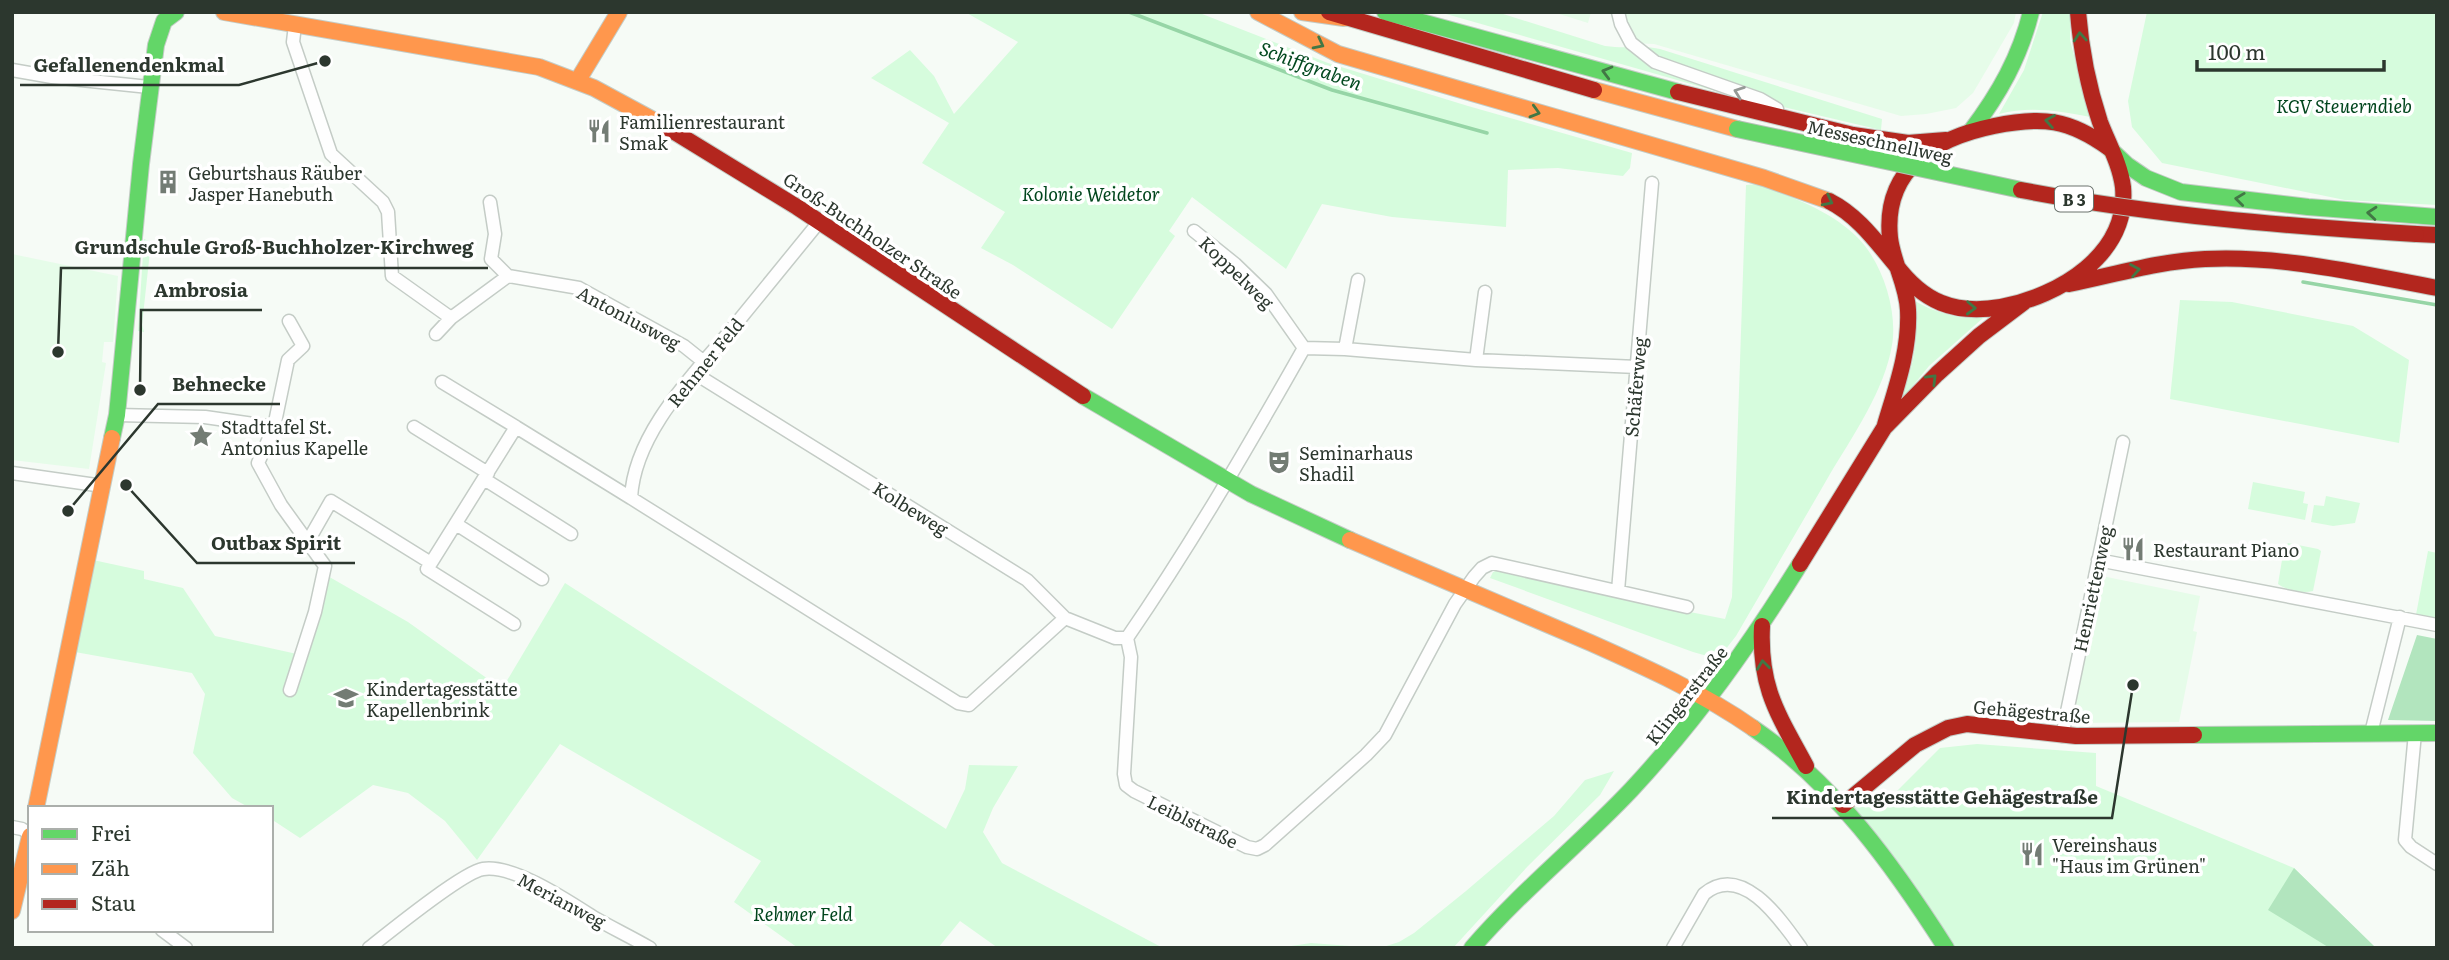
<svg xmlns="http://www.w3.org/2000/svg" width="2449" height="960" font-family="Literata,serif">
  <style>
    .built { fill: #e6fce9 }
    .green { fill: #d6fcdd }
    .forest { fill: #b2e5be }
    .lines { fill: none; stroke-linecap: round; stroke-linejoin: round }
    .stream { stroke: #96d5a6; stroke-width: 3.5 }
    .street-casing { stroke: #c4ccc6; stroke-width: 15 }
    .fast-casing { stroke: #c4ccc6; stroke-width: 18 }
    .slow-casing { stroke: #c4ccc6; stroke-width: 18 }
    .jam-casing { stroke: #c4ccc6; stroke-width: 18 }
    .street { stroke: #fefefe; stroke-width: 12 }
    .fast { stroke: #63d668; stroke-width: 16 }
    .slow { stroke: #ff974d; stroke-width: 16 }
    .jam { stroke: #b3261e; stroke-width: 16 }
    .fast-bridge-casing { stroke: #b6c2b8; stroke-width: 18; stroke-linecap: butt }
    .jam-bridge-casing { stroke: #b6c2b8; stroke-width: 18; stroke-linecap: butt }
    .fast-bridge { stroke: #63d668; stroke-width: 16 }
    .jam-bridge { stroke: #b3261e; stroke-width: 16 }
    .oneway { stroke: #427745 }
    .oneway2 { stroke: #959a96 }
    .labels { text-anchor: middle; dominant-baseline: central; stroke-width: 7; stroke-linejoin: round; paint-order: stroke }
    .shield { fill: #fff; stroke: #6b736d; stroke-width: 2 }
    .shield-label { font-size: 16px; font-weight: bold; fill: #2c372e }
    .park-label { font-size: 18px; font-style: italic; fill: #00451c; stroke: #fff }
    .poi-label { font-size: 18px; fill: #2c372e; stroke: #fff; text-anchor: start }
    .street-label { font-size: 18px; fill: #2c372e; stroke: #fff }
    .water-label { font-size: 19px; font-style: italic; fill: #034920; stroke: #fff }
    .leader { fill: none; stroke: #2c372e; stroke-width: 2.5 }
    .callout-dot { fill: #2c372e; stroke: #fff; stroke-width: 2.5 }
    .callout-label { font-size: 19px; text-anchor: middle; font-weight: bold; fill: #2c372e; stroke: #fff; stroke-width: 7; stroke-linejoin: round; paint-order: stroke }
  </style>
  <rect width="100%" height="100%" fill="#f6fbf6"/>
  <path class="built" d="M1553 12H1591L1588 23Z
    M1621 12H2016L2014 23 1973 93 1956 108 1926 114 1901 116 1654 44 1631 43Z
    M12 254 118 276 113 342H104L102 362 106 363 89 469 12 460Z
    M2102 576 2200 596 2193 631 2197 632 2179 722 2071 723Z"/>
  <path class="green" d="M965 12H1197L1328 63 1468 106 1632 153 1630 168 1623 176 1558 168 1508 170 1506 227 1392 217 1322 204 1286 269 1192 197 1169 231 1175 236 1112 329 1013 265 981 248 1005 212 922 163 949 123 871 78 910 50 934 76 954 114 1018 42Z
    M1439 12H1497L1605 46C1626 49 1640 45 1660 49L1882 119 1881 130 1719 92Z
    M2043 12H2070V40L2090 117C2059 111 2030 106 1999 114L2024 70Z
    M2147 12H2437V205L2345 200 2162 163 2132 127 2128 101Z
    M1759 184C1793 198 1830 210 1857 237 1882 261 1898 311 1892 345 1885 389 1853 436 1830 474 1799 528 1767 582 1736 636L1718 659 1693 652 1490 578 1493 572 1502 569 1610 596 1725 619 1732 597 1746 185Z
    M144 239 151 242 142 325 144 332 138 331Z
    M1913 300C1936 313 1956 319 1983 318L1929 366 1898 404C1914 367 1920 341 1913 300Z
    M2180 300 2232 302 2353 326 2409 360 2399 443 2170 399Z
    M2253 482 2305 492 2303 503 2308 504 2305 520 2248 509Z
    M2326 496 2360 503 2355 523 2333 526 2311 522 2314 505 2324 506Z
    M2288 543 2318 549 2321 551 2313 591C2303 594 2286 590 2278 584L2284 548Z
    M2428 551 2437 553V625L2415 620Z
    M93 560 144 571V579L183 588 215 636 297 654 312 606 319 571 408 622 502 689 565 583 946 829 965 789 969 765 1018 766 993 808 983 832 1002 863 1163 948H998L960 921 938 948H798L734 902 761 861 560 744 477 860 445 821 408 793 373 785 300 838 271 819V808H250L232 798 193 753 205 694 192 673 75 652Z
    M1977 744 2096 753V786L2294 868 2376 948H1946L1845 805 1881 807 1940 748Z
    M1614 771 1600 795 1528 866 1453 948H1380L1399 942 1414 933 1466 891 1554 816 1585 780Z
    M1311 943 1376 948H1278Z"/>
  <path class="forest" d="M2417 635 2437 639V721L2388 720Z
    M2294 868 2376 948C2362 948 2339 944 2328 947L2268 910Z"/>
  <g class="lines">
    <path class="stream" d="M1129 12 1332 90 1487 133
      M2303 282 2437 305"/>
    <g class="street-casing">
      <path id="street" d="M1618 12 1621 24 1631 43 1655 62 1760 99 1777 109
        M295 25 293 42 331 154 383 202 388 212 392 276 451 318
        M12 70 52 77 149 87
        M490 202 495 234 491 259 508 276
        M819 222C790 258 760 294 731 330 692 376 634 434 631 498L958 703 969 705 1065 618
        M1194 231 1235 264 1266 294 1304 348
        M289 321 303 346 288 360 274 427 258 463 281 505 325 566 315 612 290 690
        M436 334 451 318 508 276 579 288 684 346 704 362
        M1345 349 1358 280
        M1476 360 1485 292
        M1637 367 1476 360 1345 349 1304 348C1248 447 1191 545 1127 638L1131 657 1124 774 1126 785 1134 791 1247 847 1257 849 1265 845 1366 755 1385 735 1455 604 1474 577 1482 568 1492 563 1687 607
        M694 373 1027 580 1065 618 1115 638H1127
        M442 382 516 427
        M117 415 205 417 274 427
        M414 427 488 473
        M12 473 103 486
        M484 479 571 534
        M456 524 542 579
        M307 543 331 501 431 563 516 427 631 498
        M2098 560 2437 625
        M431 563 427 569 514 624
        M1618 591 1652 183
        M2371 733 2400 617
        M2415 733 2405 840 2411 847 2437 864
        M2062 736 2123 442
        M12 827 22 829 30 834
        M162 930 186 948
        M369 948C388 933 463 872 483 869 513 864 568 901 593 917 612 928 631 937 650 948
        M1673 948 1704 894C1742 862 1781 920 1801 948"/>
    </g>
    <g class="fast-casing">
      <path id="fast" d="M1385 12 1678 92
        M1971 131C1999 94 2020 57 2031 12
        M2110 149 2127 165 2146 178 2181 192 2308 207 2437 217
        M1083 396 1251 494 1350 540
        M112 438 117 415 141 164 156 45 164 21 176 12
        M1753 728C1835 784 1893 865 1946 948
        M2194 735 2437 733
        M1472 948C1521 891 1580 844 1631 790 1697 719 1749 646 1800 564"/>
    </g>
    <g class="slow-casing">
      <path id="slow" d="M224 12 539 67 594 88 668 128
        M1258 12 1338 54 1764 178 1829 201
        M1302 12 1344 18
        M578 80 619 12
        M1594 90 1737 129
        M1350 540C1430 575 1511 608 1591 643 1647 668 1703 693 1753 728
        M36 808 112 438
        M12 911 30 836"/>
    </g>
    <g class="jam-casing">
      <path id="jam" d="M1329 12 1594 90
        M1678 92 1853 135 1908 143 1946 140
        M668 128 797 207 1083 396
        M1829 201C1857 215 1875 240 1895 264
        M2416 234 2437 235
        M1895 264C1923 302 1954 315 2001 307 2059 296 2129 255 2123 187 2120 164 2108 143 2100 122 2088 86 2081 50 2078 12
        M2069 284C2114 275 2159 261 2205 259 2283 255 2361 274 2437 288
        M1885 425C1896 388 1910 350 1908 310 1907 285 1893 263 1890 238 1883 169 1935 138 1994 126 2042 116 2069 119 2109 148
        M1800 564 1884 428 1937 374 1979 336 2024 302
        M1762 626C1759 688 1778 714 1806 766
        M1843 805 1915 745 1948 728 1967 724 2076 736 2194 735"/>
    </g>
    <use href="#street" class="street"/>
    <use href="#fast" class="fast"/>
    <use href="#slow" class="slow"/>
    <use href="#jam" class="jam"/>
    <g class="fast-bridge-casing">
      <path id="fast-bridge" d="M1737 129 2021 190"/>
    </g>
    <g class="jam-bridge-casing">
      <path id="jam-bridge" d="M2021 190C2152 215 2283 226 2416 234"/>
    </g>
    <use href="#fast-bridge" class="fast-bridge"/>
    <use href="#jam-bridge" class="jam-bridge"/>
  </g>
  <defs><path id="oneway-chevron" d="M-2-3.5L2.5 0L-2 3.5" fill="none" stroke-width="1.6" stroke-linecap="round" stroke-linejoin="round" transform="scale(1.75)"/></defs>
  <g class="oneway">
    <use href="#oneway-chevron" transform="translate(2080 37) rotate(-94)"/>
    <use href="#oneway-chevron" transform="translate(1319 44) rotate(27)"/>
    <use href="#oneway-chevron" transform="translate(1607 72) rotate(-165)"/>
    <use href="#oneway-chevron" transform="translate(1535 112) rotate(16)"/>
    <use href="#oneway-chevron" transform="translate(2050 121) rotate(-170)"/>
    <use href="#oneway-chevron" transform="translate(2240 199) rotate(-173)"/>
    <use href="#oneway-chevron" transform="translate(1828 201) rotate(27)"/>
    <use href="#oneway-chevron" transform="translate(2372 213) rotate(-175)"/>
    <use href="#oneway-chevron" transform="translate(2135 270) rotate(-10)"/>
    <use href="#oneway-chevron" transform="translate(1971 308) rotate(2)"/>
    <use href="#oneway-chevron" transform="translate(1932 379) rotate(-45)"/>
    <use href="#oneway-chevron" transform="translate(1763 665) rotate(-97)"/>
  </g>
  <use class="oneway2" href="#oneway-chevron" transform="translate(1739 92) rotate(-160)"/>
  <defs>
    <g id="restaurant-bare" transform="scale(1.89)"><path d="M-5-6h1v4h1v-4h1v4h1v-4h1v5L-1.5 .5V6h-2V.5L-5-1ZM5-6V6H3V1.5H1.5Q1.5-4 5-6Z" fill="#737c74" stroke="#fff" stroke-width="2.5" paint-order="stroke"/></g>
    <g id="building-bare" transform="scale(1.89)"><path d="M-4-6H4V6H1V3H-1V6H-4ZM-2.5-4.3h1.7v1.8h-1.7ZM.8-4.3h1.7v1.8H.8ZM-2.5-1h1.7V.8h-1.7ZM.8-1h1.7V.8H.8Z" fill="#737c74" stroke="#fff" stroke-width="2.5" paint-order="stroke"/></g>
    <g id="sight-bare" transform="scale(1.89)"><path d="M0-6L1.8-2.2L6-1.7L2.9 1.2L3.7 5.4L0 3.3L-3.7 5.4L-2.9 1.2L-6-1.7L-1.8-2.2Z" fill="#737c74" stroke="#fff" stroke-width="2.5" paint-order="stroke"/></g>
    <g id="theatre-bare" transform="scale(1.89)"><path d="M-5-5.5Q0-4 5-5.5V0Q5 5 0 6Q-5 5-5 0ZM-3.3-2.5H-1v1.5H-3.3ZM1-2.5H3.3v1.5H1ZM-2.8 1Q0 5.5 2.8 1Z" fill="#737c74" stroke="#fff" stroke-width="2.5" paint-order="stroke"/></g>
    <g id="school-bare" transform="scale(1.89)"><path d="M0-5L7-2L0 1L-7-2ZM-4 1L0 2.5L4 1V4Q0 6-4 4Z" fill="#737c74" stroke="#fff" stroke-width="2.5" paint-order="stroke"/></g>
  </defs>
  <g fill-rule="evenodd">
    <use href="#restaurant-bare" x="599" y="131"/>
    <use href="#building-bare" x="168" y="182"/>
    <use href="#sight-bare" x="201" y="436"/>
    <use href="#theatre-bare" x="1279" y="462"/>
    <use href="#restaurant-bare" x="2133" y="549"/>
    <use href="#school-bare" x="346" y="698"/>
    <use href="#restaurant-bare" x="2032" y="854"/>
  </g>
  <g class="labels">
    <rect class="shield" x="2055" y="186.5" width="38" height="25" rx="5"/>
    <g class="shield-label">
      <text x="2074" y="199">B 3</text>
    </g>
    <g class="park-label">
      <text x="2344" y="105">KGV Steuerndieb</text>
      <text x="1091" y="193">Kolonie Weidetor</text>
      <text x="803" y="913">Rehmer Feld</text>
    </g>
    <g class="poi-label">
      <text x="619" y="121">Familienrestaurant<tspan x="619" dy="21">Smak</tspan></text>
      <text x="188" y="172">Geburtshaus Räuber<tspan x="188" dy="21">Jasper Hanebuth</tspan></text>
      <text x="221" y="426">Stadttafel St.<tspan x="221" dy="21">Antonius Kapelle</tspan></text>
      <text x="1299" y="452">Seminarhaus<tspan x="1299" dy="21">Shadil</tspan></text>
      <text x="2153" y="549">Restaurant Piano</text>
      <text x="366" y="688">Kindertagesstätte<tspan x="366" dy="21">Kapellenbrink</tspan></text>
      <text x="2052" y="844">Vereinshaus<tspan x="2052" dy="21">"Haus im Grünen"</tspan></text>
    </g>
    <g class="street-label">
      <text transform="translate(1880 141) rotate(12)">Messeschnellweg</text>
      <text transform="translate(873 235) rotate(34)">Groß-Buchholzer Straße</text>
      <text transform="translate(1237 272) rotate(44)">Koppelweg</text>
      <text transform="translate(629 317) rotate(28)">Antoniusweg</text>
      <text transform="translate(705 362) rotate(-51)">Rehmer Feld</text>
      <text transform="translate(1635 387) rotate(-85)">Schäferweg</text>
      <text transform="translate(911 508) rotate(32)">Kolbeweg</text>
      <text transform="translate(2092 589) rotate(-78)">Henriettenweg</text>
      <text transform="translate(1686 695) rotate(-52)">Klingerstraße</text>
      <text transform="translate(2032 711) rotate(5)">Gehägestraße</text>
      <text transform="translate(1193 821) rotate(26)">Leiblstraße</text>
      <text transform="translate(562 900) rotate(28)">Merianweg</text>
    </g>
    <g class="water-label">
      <text transform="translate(1311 65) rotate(20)">Schiffgraben</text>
    </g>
  </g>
  <path class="leader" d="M325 61L239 85H20M58 352L61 268H488M140 390L141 310H262M68 511L158 404H280M126 485L197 563H355M2133 685L2112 818H1772"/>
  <g class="callout-dot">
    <circle cx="325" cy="61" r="7"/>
    <circle cx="58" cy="352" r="7"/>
    <circle cx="140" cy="390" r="7"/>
    <circle cx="68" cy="511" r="7"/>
    <circle cx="126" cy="485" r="7"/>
    <circle cx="2133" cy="685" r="7"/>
  </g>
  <g class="callout-label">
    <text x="129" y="72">Gefallenendenkmal</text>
    <text x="274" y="254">Grundschule Groß-Buchholzer-Kirchweg</text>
    <text x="201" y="297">Ambrosia</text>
    <text x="219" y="391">Behnecke</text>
    <text x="276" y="550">Outbax Spirit</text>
    <text x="1942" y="804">Kindertagesstätte Gehägestraße</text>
  </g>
  <rect width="2449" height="960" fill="none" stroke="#2c372e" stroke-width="28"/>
  <rect x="28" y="806" width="245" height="126" fill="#ffffff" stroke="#abafab" stroke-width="2"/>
  <rect x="42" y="829" width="35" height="10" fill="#63d668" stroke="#abafab" stroke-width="2"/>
  <text x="91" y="841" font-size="21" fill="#2c372e">Frei</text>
  <rect x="42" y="864" width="35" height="10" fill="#ff974d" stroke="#abafab" stroke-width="2"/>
  <text x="91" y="876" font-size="21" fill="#2c372e">Zäh</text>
  <rect x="42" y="899" width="35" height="10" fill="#b3261e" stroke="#abafab" stroke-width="2"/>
  <text x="91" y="911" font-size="21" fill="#2c372e">Stau</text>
  <path d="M2197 60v10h187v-10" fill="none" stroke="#2c372e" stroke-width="3.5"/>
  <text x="2208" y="60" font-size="21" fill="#2c372e" stroke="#ffffff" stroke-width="5" paint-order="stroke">100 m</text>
</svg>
